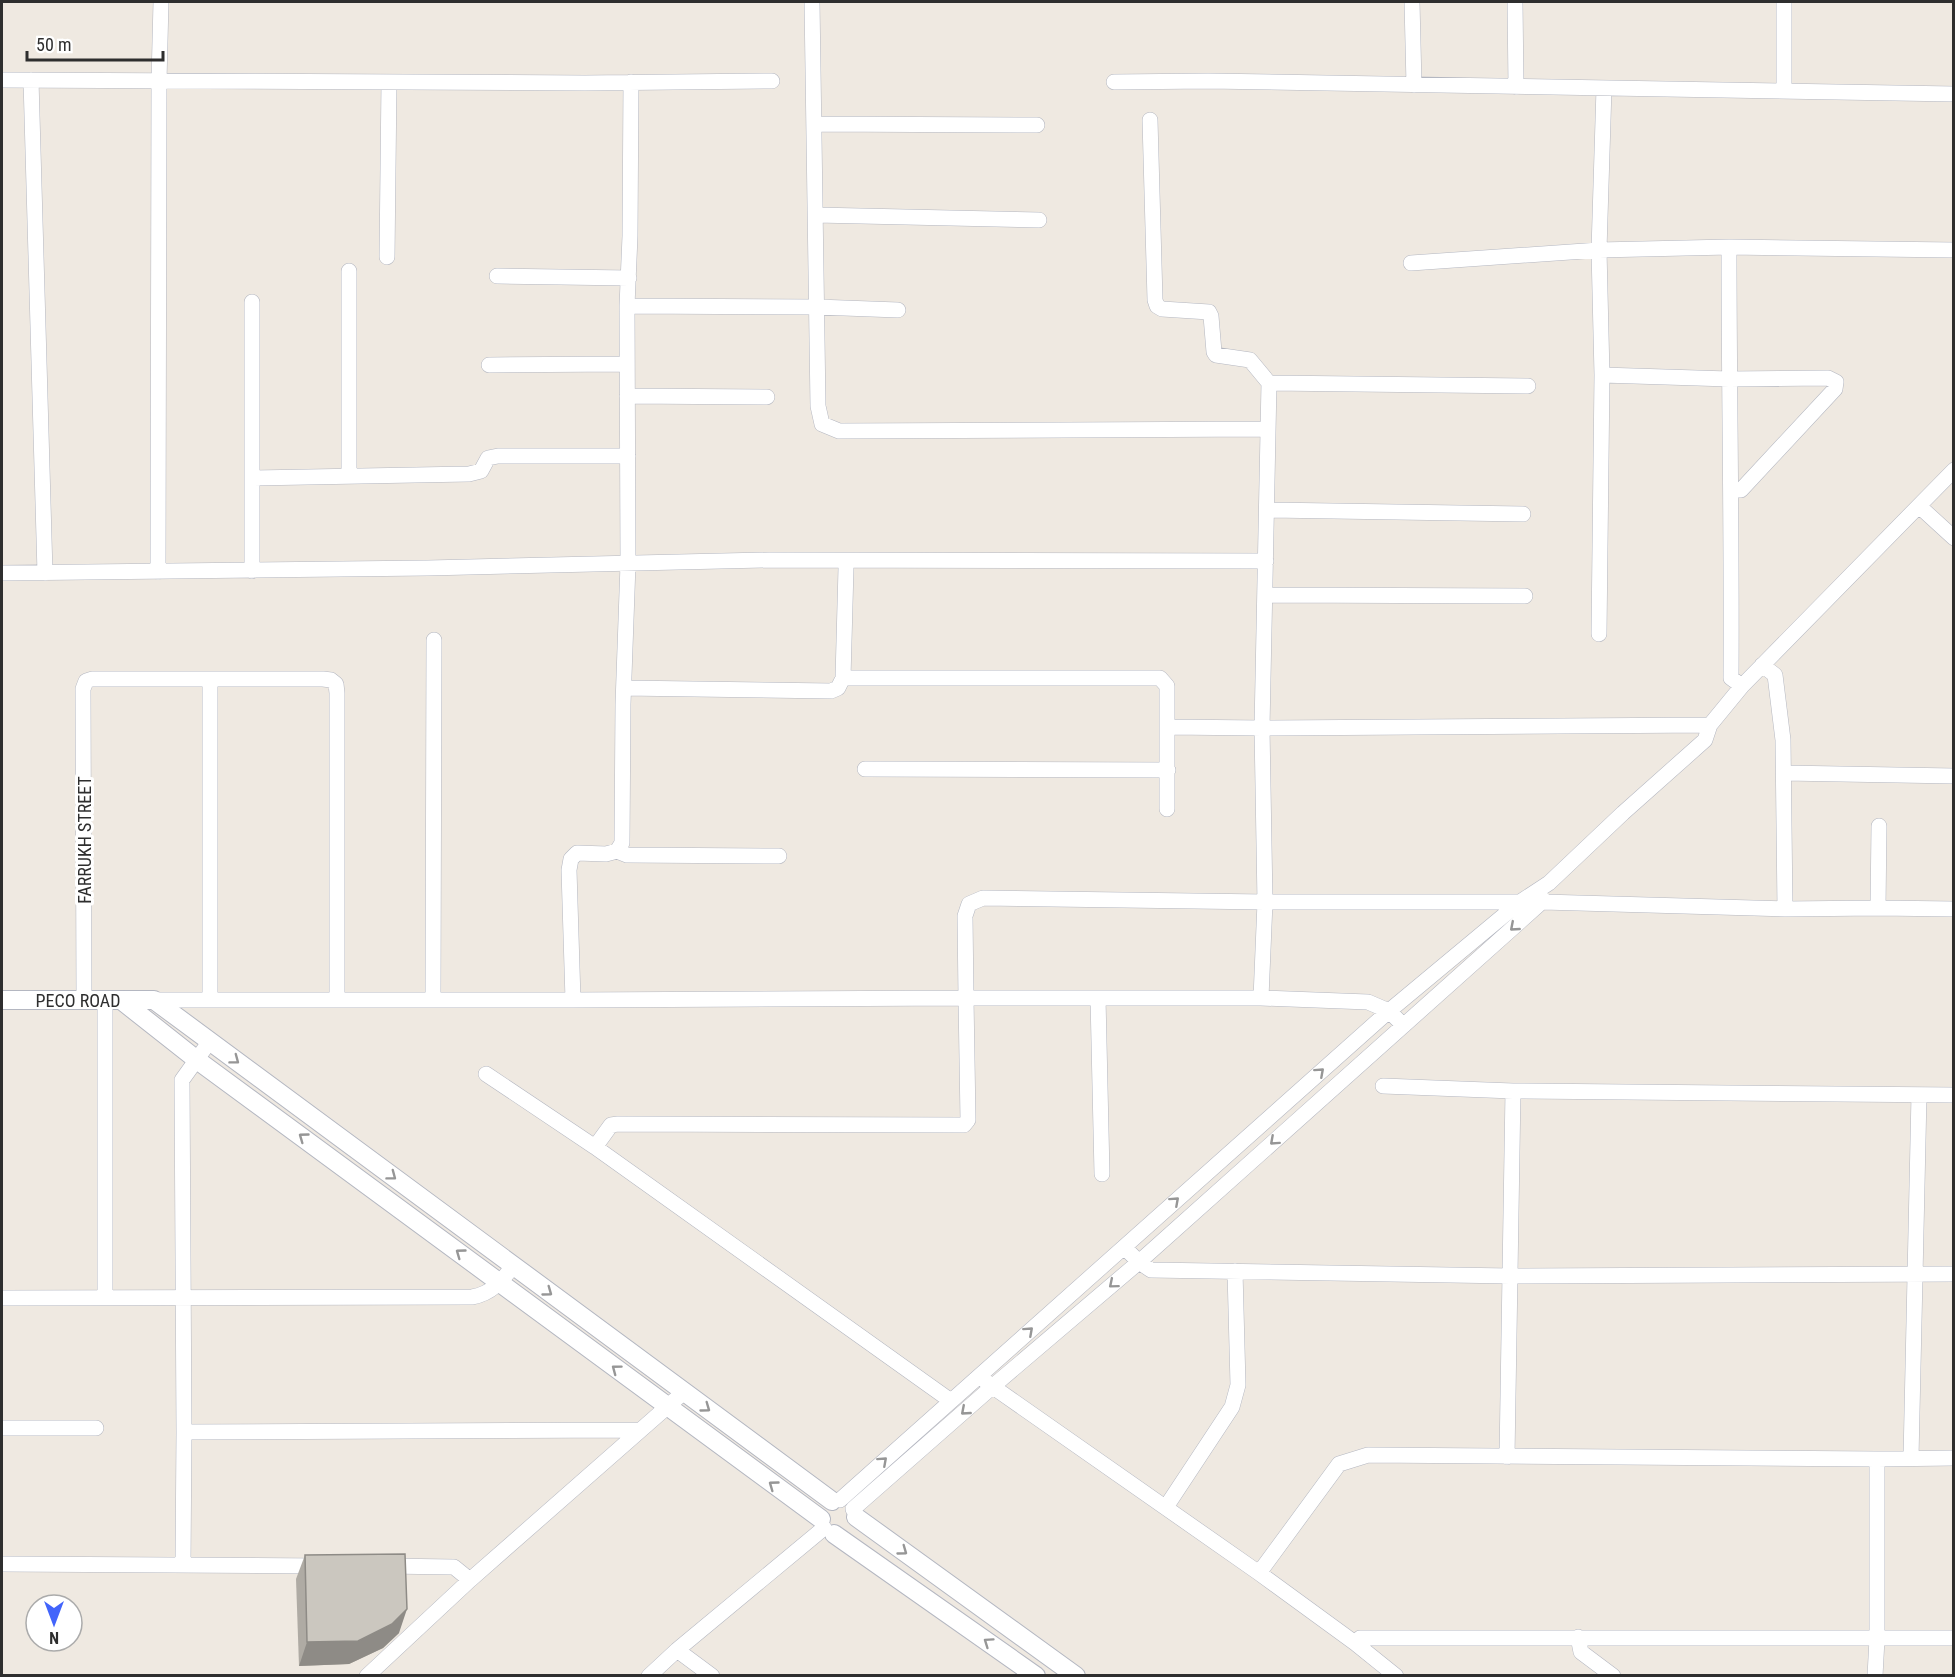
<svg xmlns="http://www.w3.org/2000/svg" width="1955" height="1677" font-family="'Roboto Condensed',sans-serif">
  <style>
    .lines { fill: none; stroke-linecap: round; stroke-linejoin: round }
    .minor-casing { stroke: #b4b7c1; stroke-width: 16 }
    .tertiary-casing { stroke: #b4b7c1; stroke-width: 20 }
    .minor { stroke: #fff; stroke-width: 15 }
    .tertiary { stroke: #fff; stroke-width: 18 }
    .wall { fill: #afaba4 }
    .shaded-wall { fill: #8e8b86 }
    .building { fill: #cbc7bf; stroke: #8e8b86; stroke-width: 1.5 }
    .oneway { stroke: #969696 }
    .labels { text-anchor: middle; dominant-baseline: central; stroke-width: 6; stroke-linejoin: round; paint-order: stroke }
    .street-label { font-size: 18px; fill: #2e2e2e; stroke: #fff }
  </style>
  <rect width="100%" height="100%" fill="#efe9e1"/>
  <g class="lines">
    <g class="minor-casing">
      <path id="minor" d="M812 2 818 406 822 424 839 431 1268 429
        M1412 2 1414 85
        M1515 2 1516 87
        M1784 2V91
        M2 80 585 83 772 81
        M31 80 45 573
        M1114 82 1208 81 1954 94
        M1150 120 1155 300 1157 306 1162 309 1209 312 1211 316 1214 352 1216 355 1250 360 1269 383
        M814 124 1037 125
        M816 215 1039 220
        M1729 247C1729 391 1732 534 1731 678L1742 686
        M387 257 389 82
        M1411 263 1599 250 1729 247 1954 250
        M497 276 629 278
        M252 302V571
        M627 306 817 307 898 310
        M489 365 627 364
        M1602 375 1729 379 1828 378 1836 382 1835 389 1741 490 1732 489
        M627 396 767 397
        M349 476V271
        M254 478 469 474 481 471 488 458 498 456H628
        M1919 506 1954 538
        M1267 510 1523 514
        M158 572 159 81 161 2
        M2 573 428 568 769 560 1266 561
        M1265 595 1525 596
        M1599 634 1602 375 1599 250 1604 88
        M1762 665 1775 675 1783 740 1785 909
        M843 678H1160L1167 686V809
        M210 679V1000
        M624 688 831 691 838 688 843 678 846 568
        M1168 727 1262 728 1710 725
        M865 769 1168 770
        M1784 773 1954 776
        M617 851 622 843 623 704 628 564 627 306 630 236 631 82
        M1878 908 1954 909
        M1098 998 1102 1174
        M1261 998 1265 902 1262 728 1269 383 1528 386
        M84 1000 83 689 86 681 92 679H323L331 680 336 684 337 693V1000
        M105 1000V1298
        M154 1000H573L966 998 968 1120 964 1125 618 1124 611 1125 595 1147
        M433 1000 434 640
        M573 1000 569 870 571 859 577 853 606 854 617 851 627 855 779 856
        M1403 1025 1389 1011 1368 1002 1261 998H966L965 916 969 904 983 898 1265 902H1543L1785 909 1878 908 1879 826
        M486 1074 595 1147 951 1401
        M1383 1086 1513 1091 1954 1095
        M1124 1247 1139 1262 1151 1270 1510 1276 1954 1274
        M2 1298 472 1297C491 1294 502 1281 513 1266
        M986 1382 1259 1573 1355 1643 1396 1676
        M2 1428H96
        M184 1432 639 1430
        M1507 1457 1513 1091
        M1911 1458 1919 1095
        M840 1500 1389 1011 1520 902 1549 883 1623 813 1705 740 1710 725 1742 686 1954 470
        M1166 1507 1232 1407 1238 1385 1235 1271
        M853 1509 992 1387 1139 1262 1544 900
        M2 1564 322 1566
        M183 1565 184 1432 182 1080 210 1041
        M385 1566 454 1567 470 1580
        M1259 1573 1339 1464 1368 1455 1877 1459 1954 1458
        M1578 1637 1581 1652 1613 1676
        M1355 1643 1360 1638H1954
        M677 1650 712 1676
        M367 1676 470 1580 684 1392
        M649 1676 677 1650 824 1528
        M1875 1676 1877 1639V1459"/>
    </g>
    <g class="tertiary-casing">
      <g id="tertiary">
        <path id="s1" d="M2 1000H154L832 1501"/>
        <path d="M121 1000 197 1060 821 1519"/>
        <path d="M856 1517 1076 1676"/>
        <path d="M834 1534 1036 1676"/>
      </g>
    </g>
    <use href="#minor" class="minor"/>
    <use href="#tertiary" class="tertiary"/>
  </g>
  <path class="wall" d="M305 1555 399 1633 383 1648 349 1664 299 1666 296 1579Z"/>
  <path class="shaded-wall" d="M407 1609 399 1633 383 1648 349 1664 299 1666 307 1642Z"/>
  <path class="building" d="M405 1554 407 1609 392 1624 358 1641 307 1642 305 1555Z"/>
  <defs><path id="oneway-chevron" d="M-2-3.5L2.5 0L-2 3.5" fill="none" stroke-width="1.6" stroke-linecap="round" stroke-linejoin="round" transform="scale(1.5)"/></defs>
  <g class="oneway">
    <use href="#oneway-chevron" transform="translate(1514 927) rotate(139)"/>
    <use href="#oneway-chevron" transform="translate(235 1060) rotate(37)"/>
    <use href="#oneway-chevron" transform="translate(1320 1072) rotate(-42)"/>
    <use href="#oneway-chevron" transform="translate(303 1137) rotate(-144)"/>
    <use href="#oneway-chevron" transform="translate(1274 1141) rotate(138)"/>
    <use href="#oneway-chevron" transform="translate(392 1176) rotate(37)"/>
    <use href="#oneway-chevron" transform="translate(1175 1201) rotate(-42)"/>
    <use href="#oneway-chevron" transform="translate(460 1253) rotate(-144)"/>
    <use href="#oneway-chevron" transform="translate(1113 1284) rotate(140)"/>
    <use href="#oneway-chevron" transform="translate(548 1292) rotate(36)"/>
    <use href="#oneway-chevron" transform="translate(1029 1331) rotate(-42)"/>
    <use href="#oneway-chevron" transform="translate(616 1369) rotate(-143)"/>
    <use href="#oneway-chevron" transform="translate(706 1408) rotate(36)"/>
    <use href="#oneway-chevron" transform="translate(965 1411) rotate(139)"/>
    <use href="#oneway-chevron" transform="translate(883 1461) rotate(-42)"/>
    <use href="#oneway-chevron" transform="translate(773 1485) rotate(-144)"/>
    <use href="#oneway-chevron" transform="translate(903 1551) rotate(36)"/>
    <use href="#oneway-chevron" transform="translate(988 1642) rotate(-145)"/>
  </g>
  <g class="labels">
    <g class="street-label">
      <text transform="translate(84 840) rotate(-90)">FARRUKH STREET</text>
      <text stroke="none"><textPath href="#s1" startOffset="76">PECO ROAD</textPath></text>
    </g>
  </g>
  <rect width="1955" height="1677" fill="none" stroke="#2e2e2e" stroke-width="6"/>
  <g transform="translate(54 1623) rotate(180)"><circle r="28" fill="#ffffff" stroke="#ababab" stroke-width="1.5"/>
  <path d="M0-4.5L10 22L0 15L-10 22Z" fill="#4264fb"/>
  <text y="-9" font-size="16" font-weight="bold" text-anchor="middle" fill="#2e2e2e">N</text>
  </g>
  <path d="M27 51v9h136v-9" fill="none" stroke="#2e2e2e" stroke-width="3"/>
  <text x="36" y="51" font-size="18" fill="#2e2e2e" stroke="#ffffff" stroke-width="4.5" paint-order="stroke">50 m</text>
</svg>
